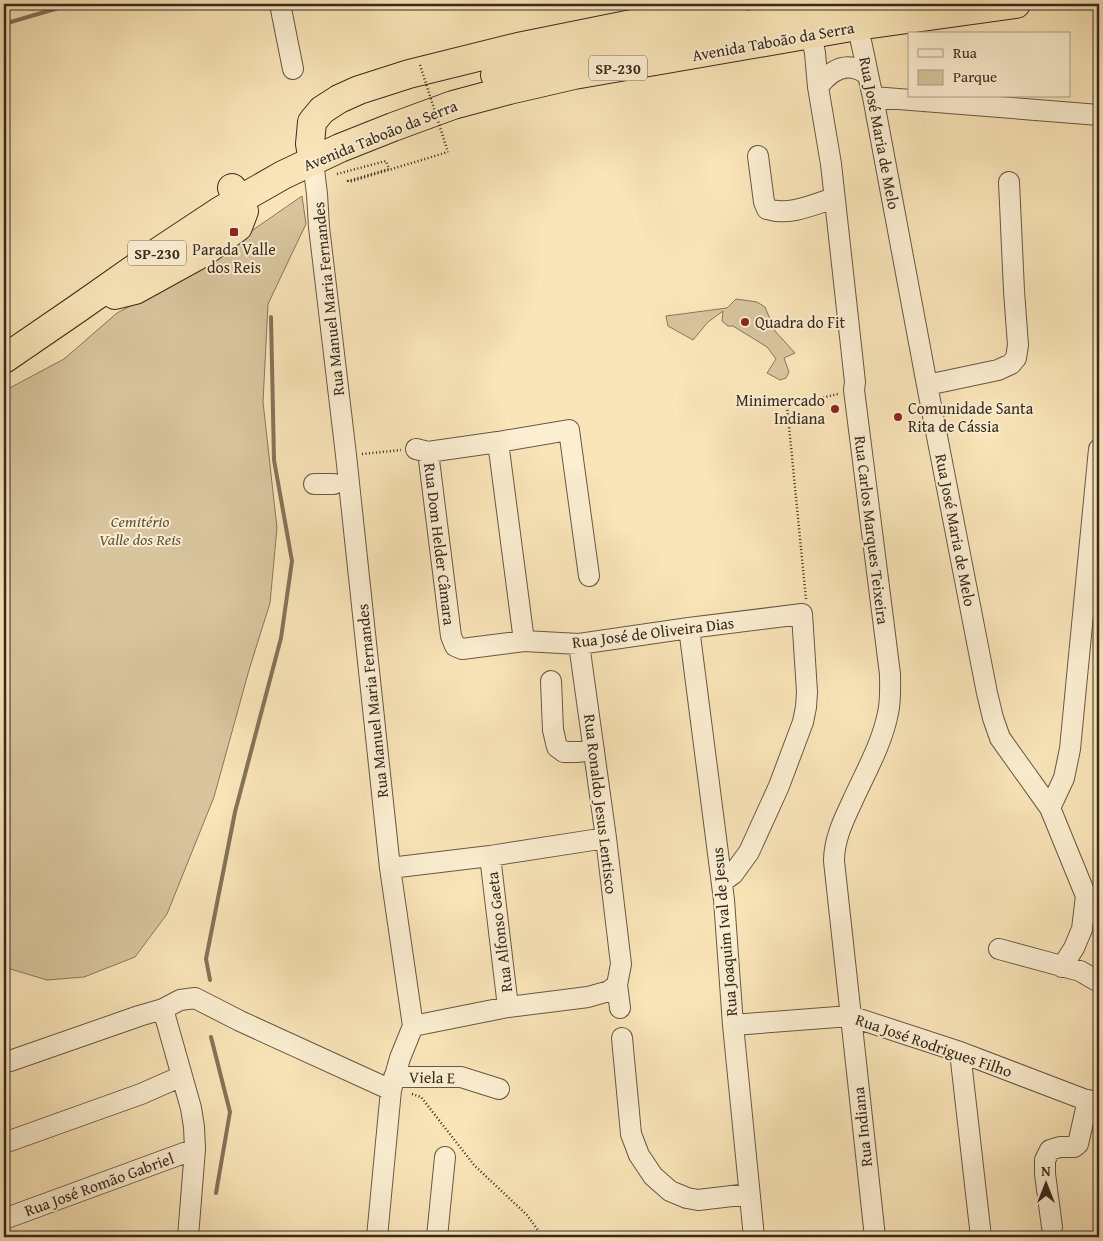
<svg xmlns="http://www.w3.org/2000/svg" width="1103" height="1241" font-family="'Gentium Book Plus',serif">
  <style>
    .green { fill: #d8c59e; stroke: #88775e }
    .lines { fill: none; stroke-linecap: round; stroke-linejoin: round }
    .stream { stroke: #84735b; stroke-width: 4 }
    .minor-casing { stroke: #685844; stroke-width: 22 }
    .highway-casing { stroke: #38291e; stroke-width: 30 }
    .path { stroke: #38291e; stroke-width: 2.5; stroke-dasharray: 1 2.5; stroke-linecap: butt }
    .minor { stroke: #fbeed1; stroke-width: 20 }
    .highway { stroke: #f9e5b8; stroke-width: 28 }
    .path-bridge { stroke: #38291e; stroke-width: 2.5; stroke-dasharray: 1 2.5; stroke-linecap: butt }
    .poi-dot { fill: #8f2418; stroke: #fbeed1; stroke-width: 2 }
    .labels { text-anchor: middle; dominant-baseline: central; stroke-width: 4; stroke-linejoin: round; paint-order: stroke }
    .shield { fill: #fbeed1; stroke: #726454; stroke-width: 1 }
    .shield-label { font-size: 15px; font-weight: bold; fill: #38291e }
    .street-label { font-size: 16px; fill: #38291e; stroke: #fbeed1 }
    .poi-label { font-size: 16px; fill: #38291e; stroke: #fbeed1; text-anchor: start }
    .park-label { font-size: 16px; font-style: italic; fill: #60503e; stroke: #fbeed1 }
  </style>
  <rect width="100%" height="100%" fill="#f9e5b8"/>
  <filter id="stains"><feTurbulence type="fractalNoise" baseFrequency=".004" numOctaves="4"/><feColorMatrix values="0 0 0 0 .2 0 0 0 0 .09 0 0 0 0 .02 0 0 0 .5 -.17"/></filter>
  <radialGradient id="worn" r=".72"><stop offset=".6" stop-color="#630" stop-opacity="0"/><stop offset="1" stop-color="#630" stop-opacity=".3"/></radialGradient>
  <path class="green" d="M302 196 306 224 268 304 263 402 277 528 270 603 249 670 214 797 167 914 135 957 84 977 47 980 4 967V391L64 359 117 313 182 279Z
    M736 299 757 302 765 307 775 331 795 353 784 358 789 372 786 378 780 380 767 373 776 359 767 347 733 326H728L722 321 723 311 708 322 693 340 668 326 666 316 727 308Z"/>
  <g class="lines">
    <path class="stream" d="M4 24 72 4
      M210 980 206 959 235 812 281 638 292 561 274 460 271 317
      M211 1037 230 1112 216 1193"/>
    <g class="minor-casing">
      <path id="minor" d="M280 4 293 69
        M857 26C864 50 867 73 873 97L927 385 987 693 993 718 1000 738 1050 808 1086 896 1082 929 1074 948 1062 967
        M811 34 815 53 818 87 831 164 855 382 854 390 890 674C890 687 891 700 888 713 882 744 865 773 852 802 843 821 834 840 834 861L875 1237
        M818 87C827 75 840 63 857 69 861 70 865 73 868 75
        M873 97 1099 115
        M758 156 764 202 767 209C789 216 813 205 834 198
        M313 161 317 194 319 227 346 455 390 868 413 1026 400 1058 391 1090 377 1237
        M927 385 998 370 1011 364 1016 358 1018 345 1014 291 1009 182
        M498 442 524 641
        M416 449 428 452 498 442 569 430 589 576
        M428 452 451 636 455 646 462 649 524 641 579 644 689 628 802 614 807 692 806 707 803 722 779 786 749 852 733 874 722 882
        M314 484H334
        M689 628 724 900 733 1025 754 1237
        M551 681 553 730 557 747 564 752H577L594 750
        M1050 808 1064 778 1070 749 1099 449
        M490 856 508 1007
        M390 868 490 856 606 838
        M999 949 1080 971 1099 982
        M617 985 620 1008
        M163 1009 180 1000 195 998 240 1021 391 1090
        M733 1025 850 1016 960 1052 1099 1105
        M413 1026 508 1007 588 997 609 991 617 985 621 964 606 838 579 644
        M622 1038 631 1134 639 1155 653 1176 670 1191 687 1198 698 1200 749 1194
        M960 1052 981 1237
        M10 1061 139 1016 163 1009 191 1108 194 1127 195 1149 188 1237
        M394 1077H461L499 1089
        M4 1143 141 1094 182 1076
        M4 1219 195 1149
        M1052 1227 1045 1174V1160L1050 1150 1060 1147H1074L1078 1144 1088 1100
        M437 1237 445 1157"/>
    </g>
    <g class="highway-casing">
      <path id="highway" d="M495 75 546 61 770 21 877 4
        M313 161 310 144 312 122 322 110 339 99 359 90 409 74 518 47 686 13 736 18
        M115 295 135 290 204 252 238 227 244 211 232 188
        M4 359 77 309 161 250 220 211 283 175 340 148 393 127 453 105 509 90 574 75 857 26 1016 4"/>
    </g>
    <path class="path" d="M337 174 386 161 389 169 348 181 349 182 448 152
      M362 454 401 450
      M806 599 787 406 838 394
      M412 1094 421 1097 474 1165 527 1215 543 1237"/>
    <use href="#minor" class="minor"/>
    <use href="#highway" class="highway"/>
    <path class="path-bridge" d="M420 65 448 152"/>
  </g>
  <g class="poi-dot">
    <rect x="229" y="227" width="10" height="10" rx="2.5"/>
    <circle cx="745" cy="322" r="5"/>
    <circle cx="835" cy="409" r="5"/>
    <circle cx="898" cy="417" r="5"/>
  </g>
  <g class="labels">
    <g class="shield">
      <rect x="589" y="55.5" width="58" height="25" rx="4"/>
      <rect x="128" y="240.5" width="58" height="25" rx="4"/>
    </g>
    <g class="shield-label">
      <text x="618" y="68">SP-230</text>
      <text x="157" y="253">SP-230</text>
    </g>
    <g class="street-label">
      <text transform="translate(773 41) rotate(-10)">Avenida Taboão da Serra</text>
      <text transform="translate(880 133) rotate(79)">Rua José Maria de Melo</text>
      <text transform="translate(380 135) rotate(-22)">Avenida Taboão da Serra</text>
      <text transform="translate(328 299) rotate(-96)">Rua Manuel Maria Fernandes</text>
      <text transform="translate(872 530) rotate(83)">Rua Carlos Marques Teixeira</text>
      <text transform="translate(956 530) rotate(79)">Rua José Maria de Melo</text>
      <text transform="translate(440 544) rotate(83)">Rua Dom Helder Câmara</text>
      <text transform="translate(653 632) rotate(-7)">Rua José de Oliveira Dias</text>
      <text transform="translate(372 701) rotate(-96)">Rua Manuel Maria Fernandes</text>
      <text transform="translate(601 804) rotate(83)">Rua Ronaldo Jesus Lentisco</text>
      <text transform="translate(499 932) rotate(-97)">Rua Alfonso Gaeta</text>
      <text transform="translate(724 932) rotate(-95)">Rua Joaquim Ival de Jesus</text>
      <text transform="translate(934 1045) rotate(19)">Rua José Rodrigues Filho</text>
      <text transform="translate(432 1077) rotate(1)">Viela E</text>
      <text transform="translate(862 1127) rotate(-96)">Rua Indiana</text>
      <text transform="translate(99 1184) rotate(-20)">Rua José Romão Gabriel</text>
    </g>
    <g class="poi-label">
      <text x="234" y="249" text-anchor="middle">Parada Valle<tspan x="234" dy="18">dos Reis</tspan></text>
      <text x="755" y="322">Quadra do Fit</text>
      <text x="825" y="400" text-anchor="end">Minimercado<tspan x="825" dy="18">Indiana</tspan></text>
      <text x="908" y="408">Comunidade Santa<tspan x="908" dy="18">Rita de Cássia</tspan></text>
    </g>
    <g class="park-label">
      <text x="140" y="521">Cemitério<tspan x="140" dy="18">Valle dos Reis</tspan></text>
    </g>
  </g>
  <rect width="1103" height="1241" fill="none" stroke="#f9e5b8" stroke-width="20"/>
  <rect x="5" y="5" width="1093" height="1231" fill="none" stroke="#38291e" stroke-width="2.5"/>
  <rect x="10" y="10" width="1083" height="1221" fill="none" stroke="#38291e"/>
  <rect x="908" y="32" width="162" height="65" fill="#fbeed1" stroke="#ad9f89"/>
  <rect x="918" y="49" width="25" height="8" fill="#fbeed1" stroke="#ad9f89"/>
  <text x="953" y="58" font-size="15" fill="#38291e">Rua</text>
  <rect x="918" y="70" width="25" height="15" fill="#d8c59e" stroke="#ad9f89"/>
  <text x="953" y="82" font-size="15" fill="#38291e">Parque</text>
  <g transform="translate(1046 1184)" stroke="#fbeed1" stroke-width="4" paint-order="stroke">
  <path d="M0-4L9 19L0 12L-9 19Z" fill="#38291e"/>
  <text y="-8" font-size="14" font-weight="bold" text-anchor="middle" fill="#38291e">N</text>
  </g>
  <rect width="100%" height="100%" filter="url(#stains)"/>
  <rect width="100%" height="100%" fill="url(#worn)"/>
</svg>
